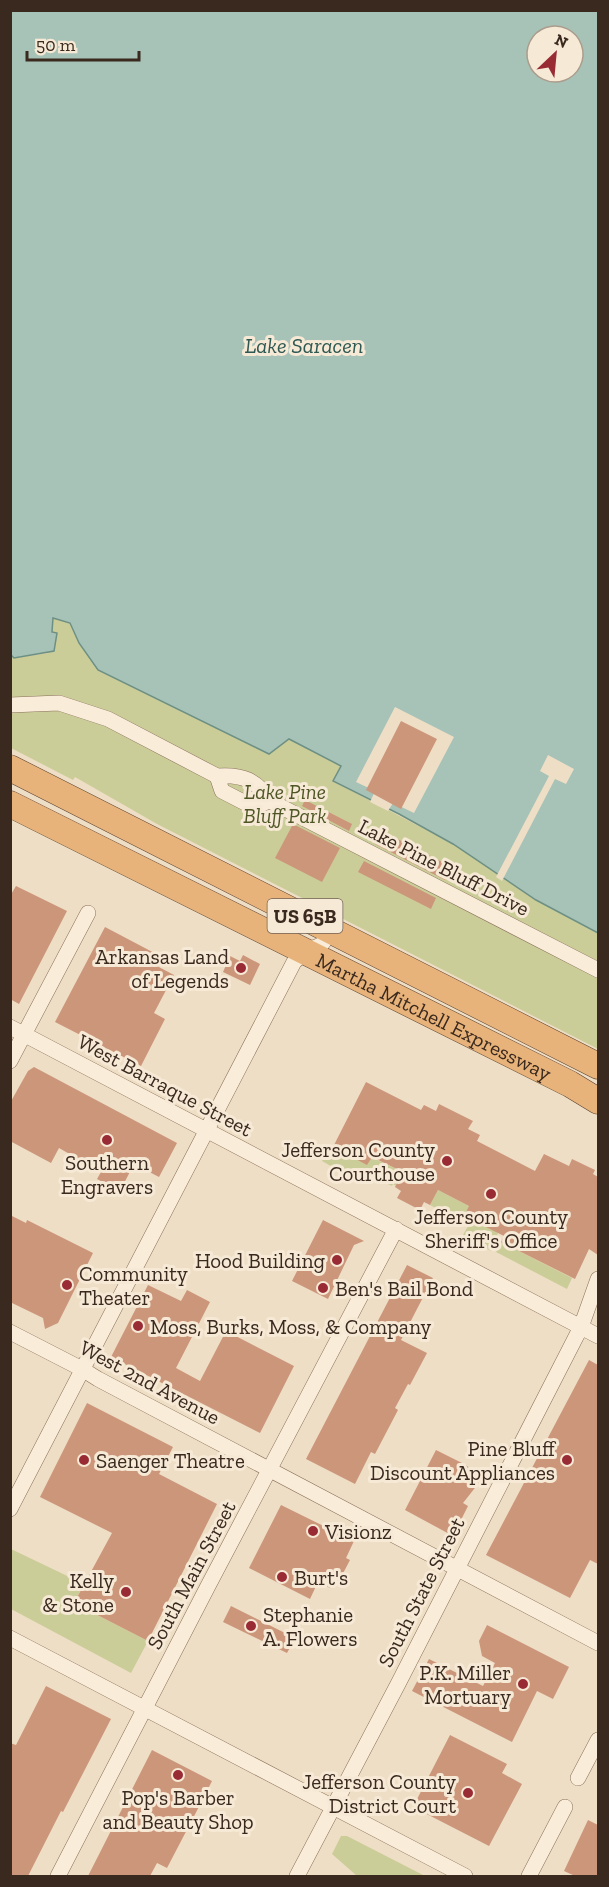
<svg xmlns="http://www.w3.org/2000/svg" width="609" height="1887" font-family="'Zilla Slab',serif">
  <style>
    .green { fill: #cbcd99 }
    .water { fill: #a7c2b7; stroke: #6d9084; stroke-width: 1.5; fill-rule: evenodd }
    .pier { fill: #eedec5 }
    .building { fill: #cc967b }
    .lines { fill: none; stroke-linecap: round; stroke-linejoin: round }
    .minor-casing { stroke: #89705b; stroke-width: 16 }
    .trunk-casing { stroke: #573e2f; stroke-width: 27 }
    .minor { stroke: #f9ecd8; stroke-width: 15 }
    .trunk { stroke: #e7b37a; stroke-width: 26 }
    .poi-dot { fill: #992b35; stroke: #f6e9d5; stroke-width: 2 }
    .labels { text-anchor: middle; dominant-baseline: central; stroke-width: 6; stroke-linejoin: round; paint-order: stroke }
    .shield { fill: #f6e9d5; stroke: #726356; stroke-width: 1.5 }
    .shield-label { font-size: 20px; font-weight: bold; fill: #3a291f }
    .park-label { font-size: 21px; font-style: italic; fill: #4e5625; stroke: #f6e9d5 }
    .street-label { font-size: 21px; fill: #3a291f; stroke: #f6e9d5 }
    .poi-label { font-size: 21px; fill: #3a291f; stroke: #f6e9d5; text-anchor: end }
    .water-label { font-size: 22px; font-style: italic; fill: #2e5953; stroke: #f6e9d5 }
  </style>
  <rect width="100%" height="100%" fill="#eedec5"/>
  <path class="green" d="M53 618 70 623 79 643 269 754 289 738 341 766 333 781 453 844 536 900 598 933V1049L157 824 75 777 73 780 11 748 10 655 14 658 48 653 57 633 52 632Z
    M330 1146 367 1164 371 1157 403 1172 396 1186 393 1184 392 1186 355 1168 350 1177 322 1161Z
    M438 1190 469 1206 498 1233 491 1251 463 1235 468 1226 430 1205Z
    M501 1242 572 1278 567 1289 496 1252Z
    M11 1549 84 1584 74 1603 148 1641 131 1673 11 1609Z
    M341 1836H347L425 1876H357L332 1854Z"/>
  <path class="water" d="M10 11H598V933L536 900 453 844 399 814 333 781 341 766 289 739 269 754 98 670 79 643 70 623 53 618 52 632 57 633 54 651 14 658 11 655ZM537 36H573V72H537Z"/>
  <path class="pier" d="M395 707 454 737 414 813 393 803 388 811 370 802 375 791 356 782Z
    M548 755 574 769 566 784 555 779 502 881 496 877 549 776 540 771Z"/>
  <path class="building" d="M401 721 437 739 401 809 366 790Z
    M305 800 352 824 349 831 302 806Z
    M293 824 340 848 322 882 275 858Z
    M380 830 452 867 445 880 373 843Z
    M364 861 436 898 431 909 358 872Z
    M16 886 67 911 19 1004 10 999V896Z
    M105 927 162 957 157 966 174 975 154 1013 165 1019 141 1066 55 1022Z
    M243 955 260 964 250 985 223 972 230 956 240 961Z
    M34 1067 177 1143 159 1177 134 1164 120 1191 97 1179 101 1172 59 1148 51 1163 10 1141V1103L28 1071Z
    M366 1082 421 1110 424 1105 436 1111 439 1104 473 1121 468 1129 480 1135 477 1141 535 1171 544 1154 569 1166 572 1159 595 1170 593 1174 598 1177V1255L589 1249 575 1279 501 1242 504 1236 464 1216 469 1206 438 1190 430 1205 424 1202 420 1210 397 1198 401 1191 395 1187 403 1172 372 1157 367 1165 333 1147Z
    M10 1215 26 1223 27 1220 93 1253 58 1323 45 1329 43 1318 10 1302Z
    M323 1220 364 1241 354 1245 328 1299 292 1281Z
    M407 1265 433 1278 401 1340 427 1353 410 1385 408 1384 395 1408 398 1410 375 1454 371 1452 355 1484 306 1459Z
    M148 1285 181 1301 187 1290 210 1302 176 1368 200 1381 226 1331 294 1366 260 1433 111 1357Z
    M589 1360 598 1365V1564L590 1560 570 1598 486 1555Z
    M87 1403 173 1447 159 1474 217 1504 148 1641 74 1603 112 1533 40 1497Z
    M436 1450 466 1465 482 1479 463 1503 468 1506 453 1536 405 1510Z
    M281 1505 354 1541 346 1558 350 1560 339 1581 335 1579 330 1588 318 1582 310 1599 249 1568Z
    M231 1606 295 1638 287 1653 223 1622Z
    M487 1625 569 1667 553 1699 537 1691 512 1742 412 1691 429 1659 483 1686 495 1663 482 1656 479 1641Z
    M46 1686 111 1719 63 1812 61 1811 28 1876H10V1743L16 1745Z
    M450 1735 507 1764 502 1773 522 1784 489 1846 413 1807Z
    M152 1750 212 1781 203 1799 167 1868 157 1863 150 1876H88Z
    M588 1820 598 1825V1876H575L564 1871Z"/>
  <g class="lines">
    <g class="minor-casing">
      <path id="minor" d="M10 705 59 703 108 719 217 776C242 774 257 780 270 801L598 970
        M217 776 222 791 253 807 270 801
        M10 1027 598 1336
        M10 1061 88 913
        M10 1332 82 1369 98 1379 598 1643
        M10 1509 294 962 306 951 321 945 333 930
        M10 1638 465 1876
        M578 1778 598 1740
        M58 1876 208 1586 396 1229
        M297 1876 398 1684 581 1327 598 1279
        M529 1876 565 1807"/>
    </g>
    <g class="trunk-casing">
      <g id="trunk">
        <path d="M10 768 598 1066"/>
        <path id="s1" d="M10 804 570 1084 598 1101"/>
      </g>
    </g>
    <use href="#minor" class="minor"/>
    <use href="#trunk" class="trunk"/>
  </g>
  <g class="poi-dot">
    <circle cx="241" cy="968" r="6"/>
    <circle cx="107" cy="1140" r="6"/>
    <circle cx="447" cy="1161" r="6"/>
    <circle cx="491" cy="1194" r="6"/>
    <circle cx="337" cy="1260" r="6"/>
    <circle cx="67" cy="1285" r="6"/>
    <circle cx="323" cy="1288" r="6"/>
    <circle cx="138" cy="1326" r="6"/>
    <circle cx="84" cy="1460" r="6"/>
    <circle cx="567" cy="1460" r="6"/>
    <circle cx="313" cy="1531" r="6"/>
    <circle cx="282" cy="1577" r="6"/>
    <circle cx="126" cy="1592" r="6"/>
    <circle cx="251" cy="1626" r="6"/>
    <circle cx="523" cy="1684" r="6"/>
    <circle cx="178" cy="1775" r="6"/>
    <circle cx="468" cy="1793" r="6"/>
  </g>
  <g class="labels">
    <rect class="shield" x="267.5" y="899" width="75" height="34" rx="4.5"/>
    <g class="shield-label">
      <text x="305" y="916">US 65B</text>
    </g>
    <g class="park-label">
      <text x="285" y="791">Lake Pine<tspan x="285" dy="24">Bluff Park</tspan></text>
    </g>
    <g class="street-label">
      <text transform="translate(444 867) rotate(27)">Lake Pine Bluff Drive</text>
      <text stroke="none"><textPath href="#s1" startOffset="474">Martha Mitchell Expressway</textPath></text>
      <text transform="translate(165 1085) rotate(28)">West Barraque Street</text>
      <text transform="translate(150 1382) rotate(28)">West 2nd Avenue</text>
      <text transform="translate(191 1575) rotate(-62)">South Main Street</text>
      <text transform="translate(421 1592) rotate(-63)">South State Street</text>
    </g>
    <g class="poi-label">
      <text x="229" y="956">Arkansas Land<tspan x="229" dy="24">of Legends</tspan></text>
      <text x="435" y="1149">Jefferson County<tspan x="435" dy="24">Courthouse</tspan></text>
      <text x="107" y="1162" text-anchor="middle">Southern<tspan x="107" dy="24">Engravers</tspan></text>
      <text x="491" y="1216" text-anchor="middle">Jefferson County<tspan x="491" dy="24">Sheriff's Office</tspan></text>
      <text x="325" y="1260">Hood Building</text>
      <text x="79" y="1273" text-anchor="start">Community<tspan x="79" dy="24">Theater</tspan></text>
      <text x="335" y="1288" text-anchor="start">Ben's Bail Bond</text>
      <text x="150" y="1326" text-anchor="start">Moss, Burks, Moss, &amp; Company</text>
      <text x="555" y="1448">Pine Bluff<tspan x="555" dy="24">Discount Appliances</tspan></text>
      <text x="96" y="1460" text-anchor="start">Saenger Theatre</text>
      <text x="325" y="1531" text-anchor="start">Visionz</text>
      <text x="294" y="1577" text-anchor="start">Burt's</text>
      <text x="114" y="1580">Kelly<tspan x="114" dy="24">&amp; Stone</tspan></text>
      <text x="263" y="1614" text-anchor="start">Stephanie<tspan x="263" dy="24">A. Flowers</tspan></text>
      <text x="511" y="1672">P.K. Miller<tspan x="511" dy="24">Mortuary</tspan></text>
      <text x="456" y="1781">Jefferson County<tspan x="456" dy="24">District Court</tspan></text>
      <text x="178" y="1797" text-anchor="middle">Pop's Barber<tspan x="178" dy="24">and Beauty Shop</tspan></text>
    </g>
    <g class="water-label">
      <text x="304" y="345">Lake Saracen</text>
    </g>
  </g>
  <rect width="609" height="1887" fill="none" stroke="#3a291f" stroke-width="24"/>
  <g transform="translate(555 54) rotate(26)"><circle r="28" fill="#f6e9d5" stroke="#ab9c8c" stroke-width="1.5"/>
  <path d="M0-4.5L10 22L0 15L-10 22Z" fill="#992b35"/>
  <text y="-9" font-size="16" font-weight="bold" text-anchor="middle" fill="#3a291f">N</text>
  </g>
  <path d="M27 51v9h112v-9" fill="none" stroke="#3a291f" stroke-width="3"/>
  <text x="36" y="51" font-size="18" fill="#3a291f" stroke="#f6e9d5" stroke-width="4.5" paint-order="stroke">50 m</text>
</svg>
